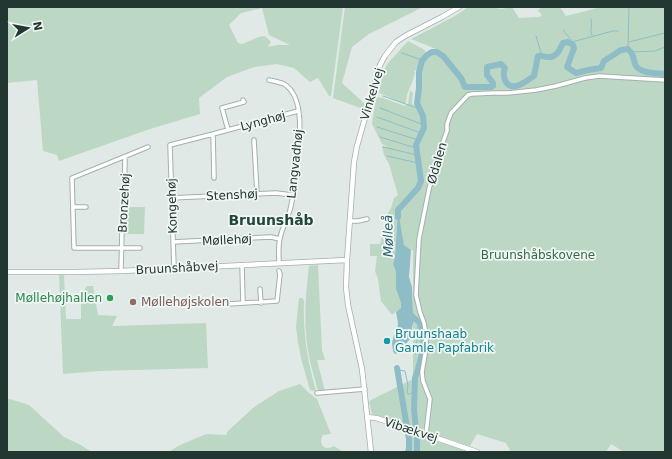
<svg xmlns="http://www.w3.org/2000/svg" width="672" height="459" font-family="'DejaVu Sans',sans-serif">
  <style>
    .green { fill: #bcd8c4; fill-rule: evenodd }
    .water { fill: #8fbdc7 }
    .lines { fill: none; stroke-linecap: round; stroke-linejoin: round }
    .stream { stroke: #8fbdc7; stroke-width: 1 }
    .river { stroke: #8fbdc7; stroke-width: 6 }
    .minor-casing { stroke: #a4b0ac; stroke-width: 5.5 }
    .tertiary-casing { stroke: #a4b0ac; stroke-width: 6 }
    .minor { stroke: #fff; stroke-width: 3.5 }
    .tertiary { stroke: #fff; stroke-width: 4.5 }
    .leisure-dot { fill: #2e9e5b; stroke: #f0f6f3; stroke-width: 1.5 }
    .education-dot { fill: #8d6e63; stroke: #f0f6f3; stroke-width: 1.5 }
    .culture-dot { fill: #0f9aa8; stroke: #f0f6f3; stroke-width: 1.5 }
    .labels { text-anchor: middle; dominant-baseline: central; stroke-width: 3.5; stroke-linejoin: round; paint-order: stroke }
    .street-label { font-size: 12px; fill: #233732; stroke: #f0f6f3 }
    .park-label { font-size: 12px; fill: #336949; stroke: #f0f6f3 }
    .leisure-label { font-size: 12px; fill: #27864d; stroke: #f0f6f3; text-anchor: end }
    .education-label { font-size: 12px; fill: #785e54; stroke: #f0f6f3; text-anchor: start }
    .culture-label { font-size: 12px; fill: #0d838f; stroke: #f0f6f3; text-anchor: start }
    .water-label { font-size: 13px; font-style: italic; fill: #255d6b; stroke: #f0f6f3 }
    .quarter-label { font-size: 14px; font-weight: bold; fill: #22463f; stroke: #f0f6f3 }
  </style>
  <rect width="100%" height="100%" fill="#e0e9e5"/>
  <path class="green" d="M7 7H343L331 96H329L318 78 310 82 294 68 277 64 254 67 227 77 199 98 200 114 150 129 59 161 57 155 43 151 37 80 7 83ZM262 8 269 35 290 45H277L268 47 271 42 265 36 259 37 242 44 238 43 229 25 241 13Z
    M345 7H423L369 34 352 47 342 83 366 105 363 109 333 98Z
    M468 7H495C501 11 506 7 512 7L519 18 539 17 542 15 538 10 542 7H560L566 16 601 7H665V452H624L611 444 606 452H511L506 443 477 434 470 446 372 414 369 401 413 379V250H411L404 245 398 212 395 257 393 264 396 272V289L401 303V308L392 315 381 301 378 279 375 271 377 256H370V244H380L388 213 391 208 394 198 398 195 389 164 384 155 382 146 388 147 382 144 372 124 376 97 383 98 405 106 408 104 410 90 413 93 412 103 414 106 418 69 414 71 415 73C413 81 411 85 408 92 406 96 407 100 405 104L379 93 383 72 388 63 408 41 425 50V52L421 59 420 63C423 55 429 53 436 49L411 39 455 16Z
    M127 207H145L144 234H125L127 224Z
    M318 265 322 350 325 360H317L325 391C321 391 319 391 317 388 315 379 312 370 310 361 303 330 305 297 309 266Z
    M59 274 64 275 66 319H81V295L87 286H93L98 315 117 316 112 326 206 323 208 368 99 371 63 374Z
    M299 298H302L304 300C303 334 307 359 316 391L310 390 301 358 298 342 296 327Z
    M300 384 309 393 317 399 331 434 323 435C320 439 320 447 327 448 330 448 332 447 334 446L343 452H169L178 446 206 434 226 435 228 431 253 408 279 391Z
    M10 399 29 405 64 437 79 444 92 452H7V400Z
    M407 432 468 451 471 452H409Z"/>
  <path class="water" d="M398 210 404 245 411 250 409 277 412 287 413 313 416 316 414 318 410 339 398 353 395 354 393 351 392 343 394 335 397 334 398 323 396 312 401 308V303L396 289V272L393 264 395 257Z"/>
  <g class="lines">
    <path class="stream" d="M591 19C593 26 589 30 592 35
      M563 30 572 41 573 45
      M536 36 542 56
      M572 42 613 31H618
      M629 42 665 33
      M628 49 629 7
      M631 52 655 51 665 47
      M402 53 422 60
      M383 96 420 109
      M380 108 424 125
      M377 117 421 133
      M377 127 418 140
      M380 137 416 148
      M383 147 417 155
      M387 156 418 163
      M403 346 407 350 416 354 415 346 418 339 417 328 420 326
      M398 370 405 371 408 385 407 393 408 394H410L413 391H415"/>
    <path class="river" d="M398 217V210L418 188 421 181 416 145 424 128 423 116 417 103 419 89V72L422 61 427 55 432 52H437L443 56 461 78 465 87H491L493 86V83L487 75V67L501 64 505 68C502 76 505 88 516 86 522 85 529 79 534 76L538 56C541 55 544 57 547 57 557 58 559 50 563 43L568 42 573 45 574 48 567 67 576 73 588 70 601 68 604 61 621 50 628 49C634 55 633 57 635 64 639 74 656 73 665 74
      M408 315C412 317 416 319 419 322 427 334 422 356 418 369
      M397 368 409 439V448L408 452
      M417 452V439L414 409 415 378 417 372"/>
    <g class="minor-casing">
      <path id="minor" d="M269 80C274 81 279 82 284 84 307 98 299 145 296 167 294 181 294 196 290 210 287 219 282 229 280 238 278 246 279 255 279 263
        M228 130 222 108 244 102 243 100
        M213 134 214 178
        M254 140 257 194
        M171 198 276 193 292 195
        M73 207H86
        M350 221H358L367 219
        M173 242 271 237 280 239
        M140 248H74L72 178 148 147
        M242 265 243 303
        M174 268 170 145 213 134 298 111
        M121 271 122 230 124 225 125 157
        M260 289 261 303
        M228 304 277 301 280 274 279 271
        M317 393 365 389
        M426 434 430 399 423 381 422 372 426 349V334L424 323 420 312 416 295 419 239 429 189 440 150 447 131V124L451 113 468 95 472 94 493 93H507L536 90 556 86 585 78 599 76 665 80"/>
    </g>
    <g class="tertiary-casing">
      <path id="tertiary" d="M7 272H75L121 271 347 260
        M367 417 376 418 405 427 477 452
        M371 452 362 369 348 305 346 287 347 260 354 162 357 146 380 65 385 56 396 42 405 36 442 17 459 7"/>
    </g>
    <use href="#minor" class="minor"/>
    <use href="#tertiary" class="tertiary"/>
  </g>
  <circle class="leisure-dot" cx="110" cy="298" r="4"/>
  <circle class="education-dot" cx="133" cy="302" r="4"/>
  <circle class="culture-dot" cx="387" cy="341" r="4"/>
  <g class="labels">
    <g class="street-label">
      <text transform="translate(372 94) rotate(-73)">Vinkelvej</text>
      <text transform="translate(263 121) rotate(-15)">Lynghøj</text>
      <text transform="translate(437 163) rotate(-74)">Ødalen</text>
      <text transform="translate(295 164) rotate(-84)">Langvadhøj</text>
      <text transform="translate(232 195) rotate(-3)">Stenshøj</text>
      <text transform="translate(124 203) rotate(-87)">Bronzehøj</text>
      <text transform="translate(172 206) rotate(-92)">Kongehøj</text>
      <text transform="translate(227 240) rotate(-3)">Møllehøj</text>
      <text transform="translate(177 268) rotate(-3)">Bruunshåbvej</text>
      <text transform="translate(411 430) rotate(18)">Vibækvej</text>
    </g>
    <g class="park-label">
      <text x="538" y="255">Bruunshåbskovene</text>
    </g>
    <g class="leisure-label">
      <text x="102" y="298">Møllehøjhallen</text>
    </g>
    <g class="education-label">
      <text x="141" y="302">Møllehøjskolen</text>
    </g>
    <g class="culture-label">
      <text x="395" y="334">Bruunshaab<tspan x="395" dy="14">Gamle Papfabrik</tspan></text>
    </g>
    <g class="water-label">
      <text transform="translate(388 236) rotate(-91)">Mølleå</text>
    </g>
    <g class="quarter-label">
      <text x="271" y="220">Bruunshåb</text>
    </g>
  </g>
  <rect width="672" height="459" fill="none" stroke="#233732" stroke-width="16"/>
  <g transform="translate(28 28) rotate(79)" stroke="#f0f6f3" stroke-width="3" paint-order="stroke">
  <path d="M0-3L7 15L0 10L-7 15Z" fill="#233732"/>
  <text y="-6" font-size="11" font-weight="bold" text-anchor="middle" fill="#233732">N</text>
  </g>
</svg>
